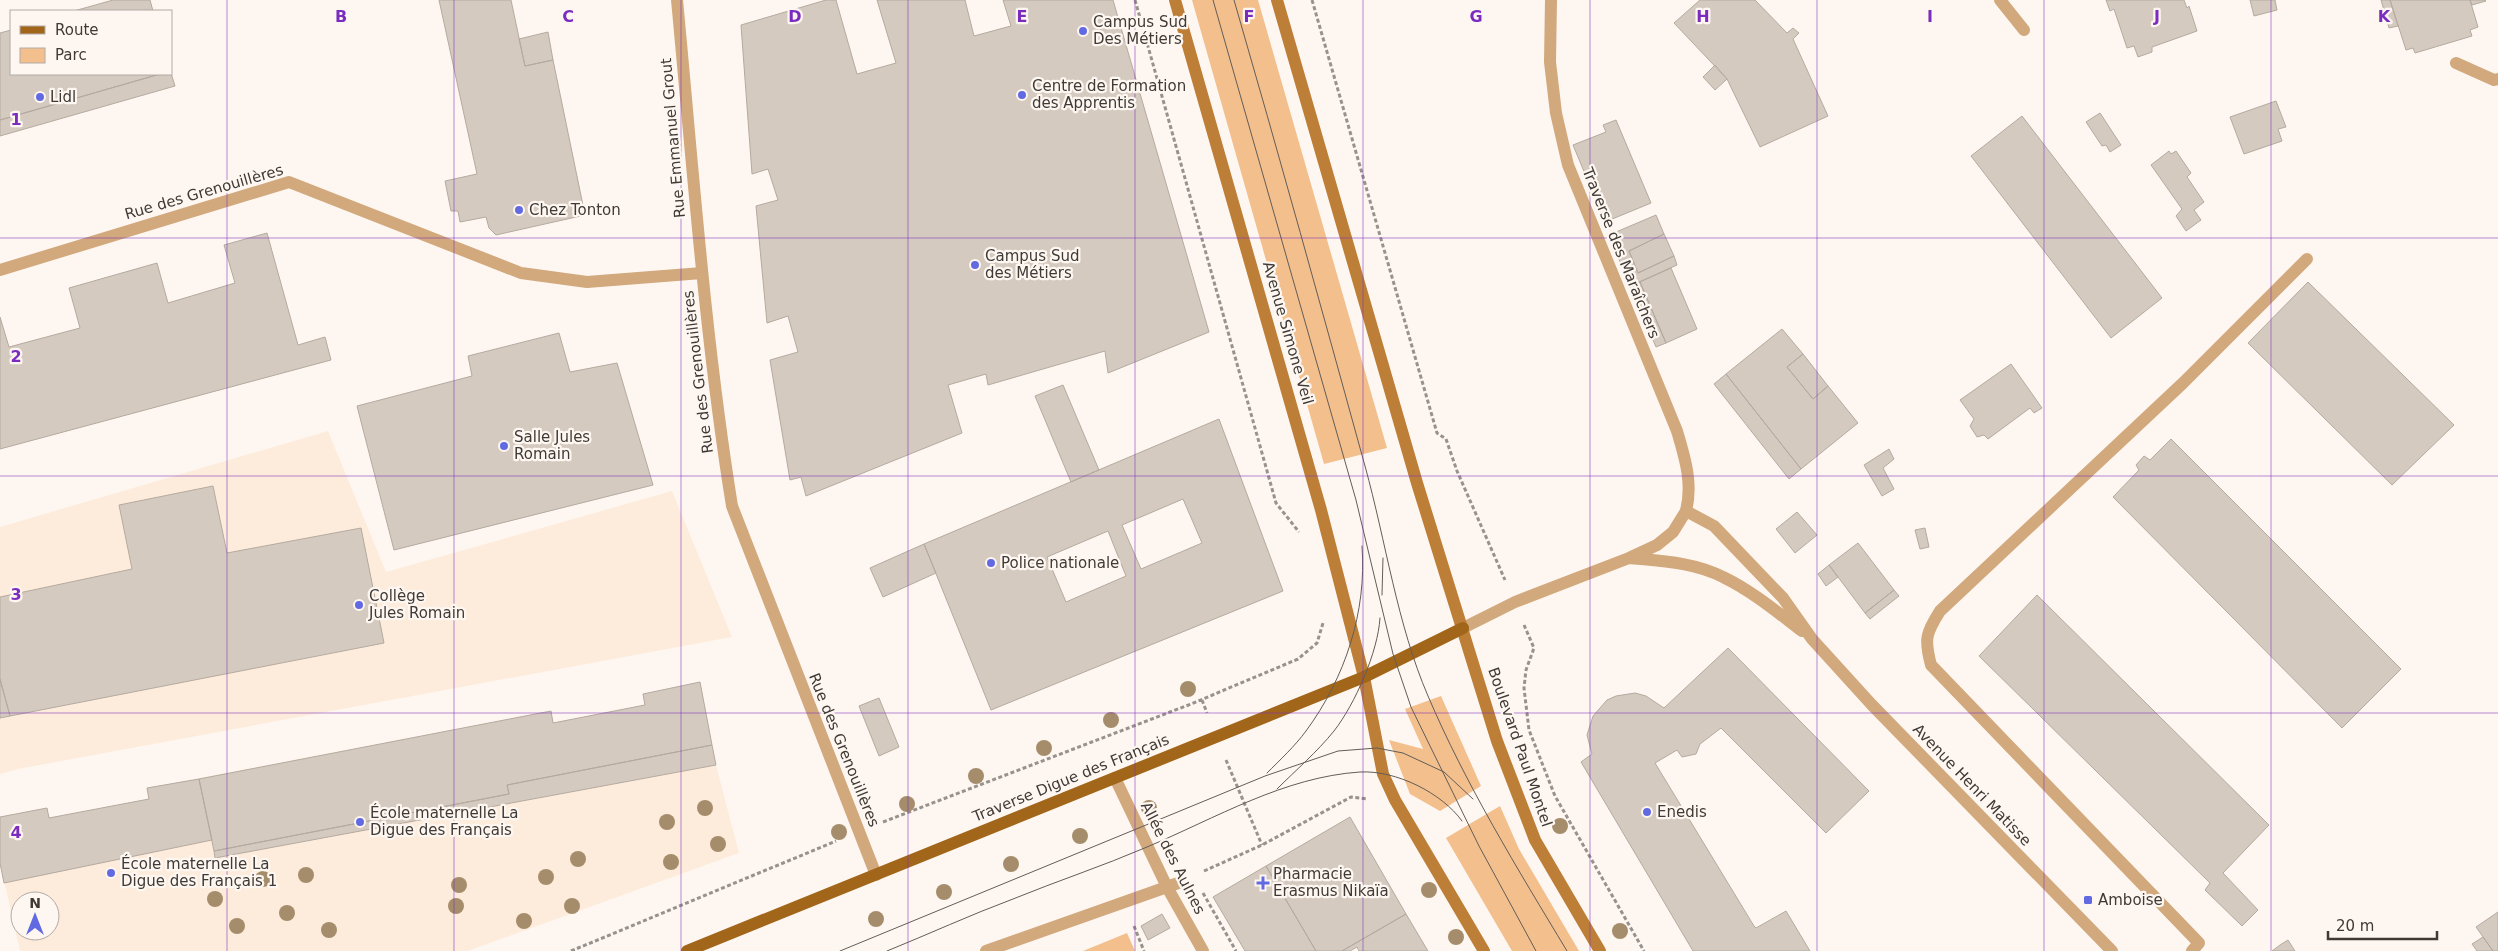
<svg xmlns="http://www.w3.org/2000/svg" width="2498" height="951" font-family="'DejaVu Sans',sans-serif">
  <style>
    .built { fill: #fdecdb; fill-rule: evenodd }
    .green { fill: #f3bf8c }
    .building { fill: #d5cabf; stroke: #b5aaa0; fill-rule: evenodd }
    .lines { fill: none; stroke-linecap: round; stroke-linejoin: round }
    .path { stroke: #97928d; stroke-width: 3; stroke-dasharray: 4 2.5; stroke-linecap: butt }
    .service { stroke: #d2a87d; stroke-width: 12 }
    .pedestrian { stroke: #d2a87d; stroke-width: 12 }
    .minor { stroke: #d2a87d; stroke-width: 12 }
    .tertiary { stroke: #d2a87d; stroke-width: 12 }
    .secondary { stroke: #bd7f38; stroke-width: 12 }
    .primary { stroke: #a2661a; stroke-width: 12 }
    .tram { stroke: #625d58; stroke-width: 1 }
    .tree { fill: #a58d6c }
    .grid { fill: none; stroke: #7b2cbf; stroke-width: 1; stroke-opacity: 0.55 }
    .poi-dot { fill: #626ae2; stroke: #fef7f1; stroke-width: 2 }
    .labels { text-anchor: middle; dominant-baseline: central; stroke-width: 4.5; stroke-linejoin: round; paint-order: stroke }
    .poi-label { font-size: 15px; fill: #3f3a36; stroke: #fef7f1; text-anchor: start }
    .street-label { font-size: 15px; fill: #3f3a36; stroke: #fef7f1 }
    .grid-label { font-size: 16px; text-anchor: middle; font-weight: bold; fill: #7b2cbf; stroke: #fef7f1; stroke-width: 4.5; stroke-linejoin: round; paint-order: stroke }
  </style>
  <rect width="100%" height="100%" fill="#fef7f1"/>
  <path class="built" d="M328 431 386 572 672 491 732 637 18 769 0 774V527Z
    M700 682 716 765 739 853 468 951H20L0 863V817L47 808 49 818 148 799 147 788 551 711 554 723 644 705 643 694ZM20 901H50V931H20Z"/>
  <path class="green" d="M1192 0H1258L1387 448 1324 464Z
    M1441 696 1481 786 1440 811 1410 794 1389 740 1423 749 1405 709Z
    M1500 806 1519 849 1579 951H1512L1446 838Z
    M1127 933 1135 951H1083Z"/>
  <path class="building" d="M113 0H150L153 11H74Z
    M439 0H511L525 66 553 60 585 215 496 235 489 228 486 217 460 222 458 211H451L445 181 477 174Z
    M826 0H836L857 74 896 63 877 0H965L974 36 1011 26 1003 0H1113L1209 332 1108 373 1105 351 988 385 986 374 948 385 962 433 806 496 801 477 790 480 770 360 798 352 788 316 767 323 756 206 778 200 768 169 752 174 741 25Z
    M1700 0H1755L1787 33 1793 28 1799 33 1793 39 1828 116 1760 147 1727 79 1674 23Z
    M2106 0H2184L2187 8 2189 6 2197 31 2152 47V52L2138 57 2134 46 2127 48 2114 9 2110 11Z
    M2250 0H2275L2277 10 2254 16Z
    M2381 0H2390L2398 26 2389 28Z
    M2390 0H2470L2478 27 2470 30 2472 36 2415 53 2413 48 2406 50Z
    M2470 0H2485L2486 1 2472 5Z
    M11 30V74H160L0 120V33Z
    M548 32 553 60 525 66 519 39Z
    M1715 65 1727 79 1715 90 1703 77Z
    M171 73 175 86 0 136V120L160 74Z
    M2276 101 2286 127 2278 129 2282 141 2244 154 2230 117Z
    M2100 113 2121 145 2110 152 2106 145 2102 146 2086 122Z
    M2022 116 2162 298 2111 338 1971 156Z
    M1616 120 1651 203 1605 222 1573 145 1606 132 1603 125Z
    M2169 151 2171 154 2176 151 2191 173 2187 177 2204 202 2194 210 2201 220 2186 231 2176 216 2182 209 2151 165Z
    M1656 215 1664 234 1629 251 1638 273 1674 256 1677 265 1630 286 1609 235Z
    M267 233 298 345 325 337 331 360 0 449V317L9 347 80 328 69 288 157 263 168 303 235 283 224 245Z
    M1664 234 1674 256 1638 273 1629 251Z
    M1671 268 1697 329 1666 343 1640 282Z
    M1640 282 1666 343 1656 347 1630 286Z
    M2308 282 2454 425 2392 485 2248 343Z
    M1782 329 1803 354 1787 367 1813 399 1828 386 1858 423 1801 469 1726 374Z
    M559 333 570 372 617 363 653 485 394 550 357 406 472 376 468 356Z
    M1803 354 1828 386 1813 399 1787 367Z
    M2011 364 2042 408 2034 413 2030 408 1988 439 1984 435 1977 437 1970 426 1974 419 1960 400Z
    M1726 374 1801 469 1789 479 1714 384Z
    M1063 385 1099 470 1071 482 1035 396Z
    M1219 419 1283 591 991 710 924 544ZM1183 499 1202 543 1141 569 1122 525ZM1108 531 1126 576 1066 602 1047 557Z
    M2171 439 2401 669 2342 728 2113 497 2139 470 2136 465 2144 456 2150 460Z
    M1889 449 1894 459 1883 468 1894 489 1882 496 1864 465Z
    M213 486 227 553 361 528 384 643 10 716 0 679V597L132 569 119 505Z
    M1797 512 1817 535 1795 553 1776 529Z
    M1925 528 1929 547 1920 549 1915 530Z
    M1858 543 1894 590 1865 613 1829 565Z
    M924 544 936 573 883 597 870 568Z
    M1829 565 1838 577 1826 586 1818 574Z
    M1894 590 1899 596 1870 619 1865 613Z
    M2037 595 2269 825 2223 873 2258 910 2242 926 2205 890 2210 883 1979 656Z
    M1728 648 1869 791 1826 833 1721 728 1700 744 1696 754 1682 757 1677 750 1655 763 1754 926 1756 928 1786 911 1810 951H1693L1581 762 1592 754 1587 735 1593 716 1607 700 1616 696 1635 693 1646 696 1664 708Z
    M0 679 10 716 0 718Z
    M700 682 712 745 507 785 509 794 214 851 199 779 551 711 553 723 645 705 643 694Z
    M879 698 899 747 879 756 859 706Z
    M712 745 716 765 215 858 214 851 509 794 507 785Z
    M199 779 212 840 4 883 0 863V817L47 808 49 818 149 799 147 788Z
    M1350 817 1406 914 1342 951H1316L1266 866Z
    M1266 866 1316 951H1245L1213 897Z
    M2498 912V951H2493L2476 927Z
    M1162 914 1170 928 1148 940 1141 926Z
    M1406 914 1428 951H1359L1357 947 1350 951H1342Z
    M2483 937 2493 951H2477L2472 944Z
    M2288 940 2295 951H2272L2280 945Z"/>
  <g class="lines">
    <path class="path" d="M1135 0 1276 503 1299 532
      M1312 0 1437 433 1446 439 1457 471 1505 580
      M1524 625 1534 648 1526 670 1524 688 1529 730 1555 796 1644 951
      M1202 700 1207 713
      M1226 760 1262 845
      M883 822 1191 704 1298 659 1317 643 1323 623
      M1204 871 1262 845 1351 797 1367 799
      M1203 893 1236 951
      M1134 926 1144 951
      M571 951 836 841"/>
    <path class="service" d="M1115 778 1167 887"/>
    <path class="pedestrian" d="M1167 887 1203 951
      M986 951 1181 882"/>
    <path class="minor" d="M677 0C693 169 705 339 732 506L876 875
      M1551 0 1550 62 1556 113 1568 165 1677 431C1685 458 1693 483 1686 511
      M2000 0 2024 30
      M2456 63 2494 80 2498 79
      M0 270 289 182 521 273 587 282 702 273
      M2192 951 2199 943 1931 665C1924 639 1926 633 1940 611L2183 383 2307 259"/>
    <path class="tertiary" d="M1629 558C1661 561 1694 562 1723 577 1752 591 1777 612 1802 631
      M1463 628 1515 602 1629 558 1657 545 1673 532 1686 511 1714 526 1783 598 1812 639 1872 705 2112 951"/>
    <path class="secondary" d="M1175 0 1321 510 1364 677 1383 774 1395 800 1484 951
      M1277 0 1417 483 1497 741 1535 840 1600 951"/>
    <path class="primary" d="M687 951 1364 677 1463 628"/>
    <path class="tram" d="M1213 0 1356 500 1393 654 1411 707 1432 750 1479 846 1536 951
      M1234 0C1279 155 1322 310 1365 466 1386 542 1397 624 1428 696 1466 785 1517 868 1567 951
      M1382 595 1383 558
      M1267 773C1280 760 1295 746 1306 731 1345 678 1367 612 1362 546
      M1277 789C1296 770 1317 752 1334 731 1355 704 1378 652 1380 618
      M840 951 1265 776 1338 751 1377 748 1403 753 1444 772 1473 799
      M887 951C929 934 970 915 1013 899 1057 881 1103 866 1147 847 1216 818 1284 777 1360 772 1396 770 1442 793 1462 821"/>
  </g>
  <g class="tree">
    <circle cx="1188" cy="689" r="8"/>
    <circle cx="1111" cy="720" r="8"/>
    <circle cx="1044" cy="748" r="8"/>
    <circle cx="976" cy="776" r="8"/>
    <circle cx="907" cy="804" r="8"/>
    <circle cx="705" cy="808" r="8"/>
    <circle cx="1149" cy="808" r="8"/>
    <circle cx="667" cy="822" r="8"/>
    <circle cx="1560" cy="826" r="8"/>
    <circle cx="839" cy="832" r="8"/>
    <circle cx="1080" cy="836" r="8"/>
    <circle cx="718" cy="844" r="8"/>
    <circle cx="578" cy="859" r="8"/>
    <circle cx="671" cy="862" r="8"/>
    <circle cx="1011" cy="864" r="8"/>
    <circle cx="306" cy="875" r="8"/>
    <circle cx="546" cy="877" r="8"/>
    <circle cx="263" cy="879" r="8"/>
    <circle cx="459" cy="885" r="8"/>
    <circle cx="1429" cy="890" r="8"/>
    <circle cx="944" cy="892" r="8"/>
    <circle cx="215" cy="899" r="8"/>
    <circle cx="456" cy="906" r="8"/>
    <circle cx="572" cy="906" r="8"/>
    <circle cx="287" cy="913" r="8"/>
    <circle cx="876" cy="919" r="8"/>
    <circle cx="524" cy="921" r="8"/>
    <circle cx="237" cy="926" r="8"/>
    <circle cx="329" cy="930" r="8"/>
    <circle cx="1620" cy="931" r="8"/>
    <circle cx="1456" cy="937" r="8"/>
  </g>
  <path class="grid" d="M227 0V951M454 0V951M681 0V951M908 0V951M1135 0V951M1363 0V951M1590 0V951M1817 0V951M2044 0V951M2271 0V951M0 238H2498M0 476H2498M0 713H2498"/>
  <g class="poi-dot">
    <circle cx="1083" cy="31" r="5"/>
    <circle cx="1022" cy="95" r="5"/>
    <circle cx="40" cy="97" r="5"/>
    <circle cx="519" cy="210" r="5"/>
    <circle cx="975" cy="265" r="5"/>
    <circle cx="504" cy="446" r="5"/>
    <circle cx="991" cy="563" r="5"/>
    <circle cx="359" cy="605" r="5"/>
    <circle cx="1647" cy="812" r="5"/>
    <circle cx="360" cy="822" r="5"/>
    <circle cx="111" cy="873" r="5"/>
    <path d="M1260.5 875.5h5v5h5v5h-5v5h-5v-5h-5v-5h5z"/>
    <rect x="2083" y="895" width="10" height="10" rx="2.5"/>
  </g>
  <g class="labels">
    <g class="poi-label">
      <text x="1093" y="22">Campus Sud<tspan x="1093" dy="17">Des Métiers</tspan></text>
      <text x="1032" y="86">Centre de Formation<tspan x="1032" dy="17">des Apprentis</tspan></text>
      <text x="50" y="97">Lidl</text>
      <text x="529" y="210">Chez Tonton</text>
      <text x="985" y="256">Campus Sud<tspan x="985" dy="17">des Métiers</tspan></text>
      <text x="514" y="437">Salle Jules<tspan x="514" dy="17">Romain</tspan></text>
      <text x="1001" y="563">Police nationale</text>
      <text x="369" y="596">Collège<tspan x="369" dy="17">Jules Romain</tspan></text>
      <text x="1657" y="812">Enedis</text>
      <text x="370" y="813">École maternelle La<tspan x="370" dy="17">Digue des Français</tspan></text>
      <text x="121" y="864">École maternelle La<tspan x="121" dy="17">Digue des Français 1</tspan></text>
      <text x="1273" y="874">Pharmacie<tspan x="1273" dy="17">Erasmus Nikaïa</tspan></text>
      <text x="2098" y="900">Amboise</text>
    </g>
    <g class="street-label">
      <text transform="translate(673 138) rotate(-95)">Rue Emmanuel Grout</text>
      <text transform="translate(204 192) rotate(-16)">Rue des Grenouillères</text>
      <text transform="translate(1621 253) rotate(68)">Traverse des Maraîchers</text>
      <text transform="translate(1288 333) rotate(74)">Avenue Simone Veil</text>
      <text transform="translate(698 372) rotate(-97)">Rue des Grenouillères</text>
      <text transform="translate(1520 747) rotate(71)">Boulevard Paul Montel</text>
      <text transform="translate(844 750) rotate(68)">Rue des Grenouillères</text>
      <text transform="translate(1071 778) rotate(-22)">Traverse Digue des Français</text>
      <text transform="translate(1972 785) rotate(46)">Avenue Henri Matisse</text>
      <text transform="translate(1173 858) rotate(63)">Allée des Aulnes</text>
    </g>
  </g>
  <g class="grid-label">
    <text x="341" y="22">B</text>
    <text x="568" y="22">C</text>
    <text x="795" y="22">D</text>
    <text x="1022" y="22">E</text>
    <text x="1249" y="22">F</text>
    <text x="1476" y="22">G</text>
    <text x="1703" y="22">H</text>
    <text x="1930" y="22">I</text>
    <text x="2157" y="22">J</text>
    <text x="2384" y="22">K</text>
    <text x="16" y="125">1</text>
    <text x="16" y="362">2</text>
    <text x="16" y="600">3</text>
    <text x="16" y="838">4</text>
  </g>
  <rect x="10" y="10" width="162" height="65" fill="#fef7f1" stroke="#b2aba6"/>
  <rect x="20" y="26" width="25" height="8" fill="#a2661a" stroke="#b2aba6"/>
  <text x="55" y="35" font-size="15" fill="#3f3a36">Route</text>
  <rect x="20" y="48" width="25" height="15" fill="#f3bf8c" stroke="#b2aba6"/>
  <text x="55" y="60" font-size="15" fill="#3f3a36">Parc</text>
  <g transform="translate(35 916)"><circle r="24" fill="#fef7f1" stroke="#b2aba6"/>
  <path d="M0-4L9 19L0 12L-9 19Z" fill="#626ae2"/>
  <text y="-8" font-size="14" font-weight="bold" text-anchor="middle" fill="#3f3a36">N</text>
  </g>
  <path d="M2328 931v8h109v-8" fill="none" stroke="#3f3a36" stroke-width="2.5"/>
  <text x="2336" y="931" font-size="15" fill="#3f3a36" stroke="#fef7f1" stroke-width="4" paint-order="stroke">20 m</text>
</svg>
